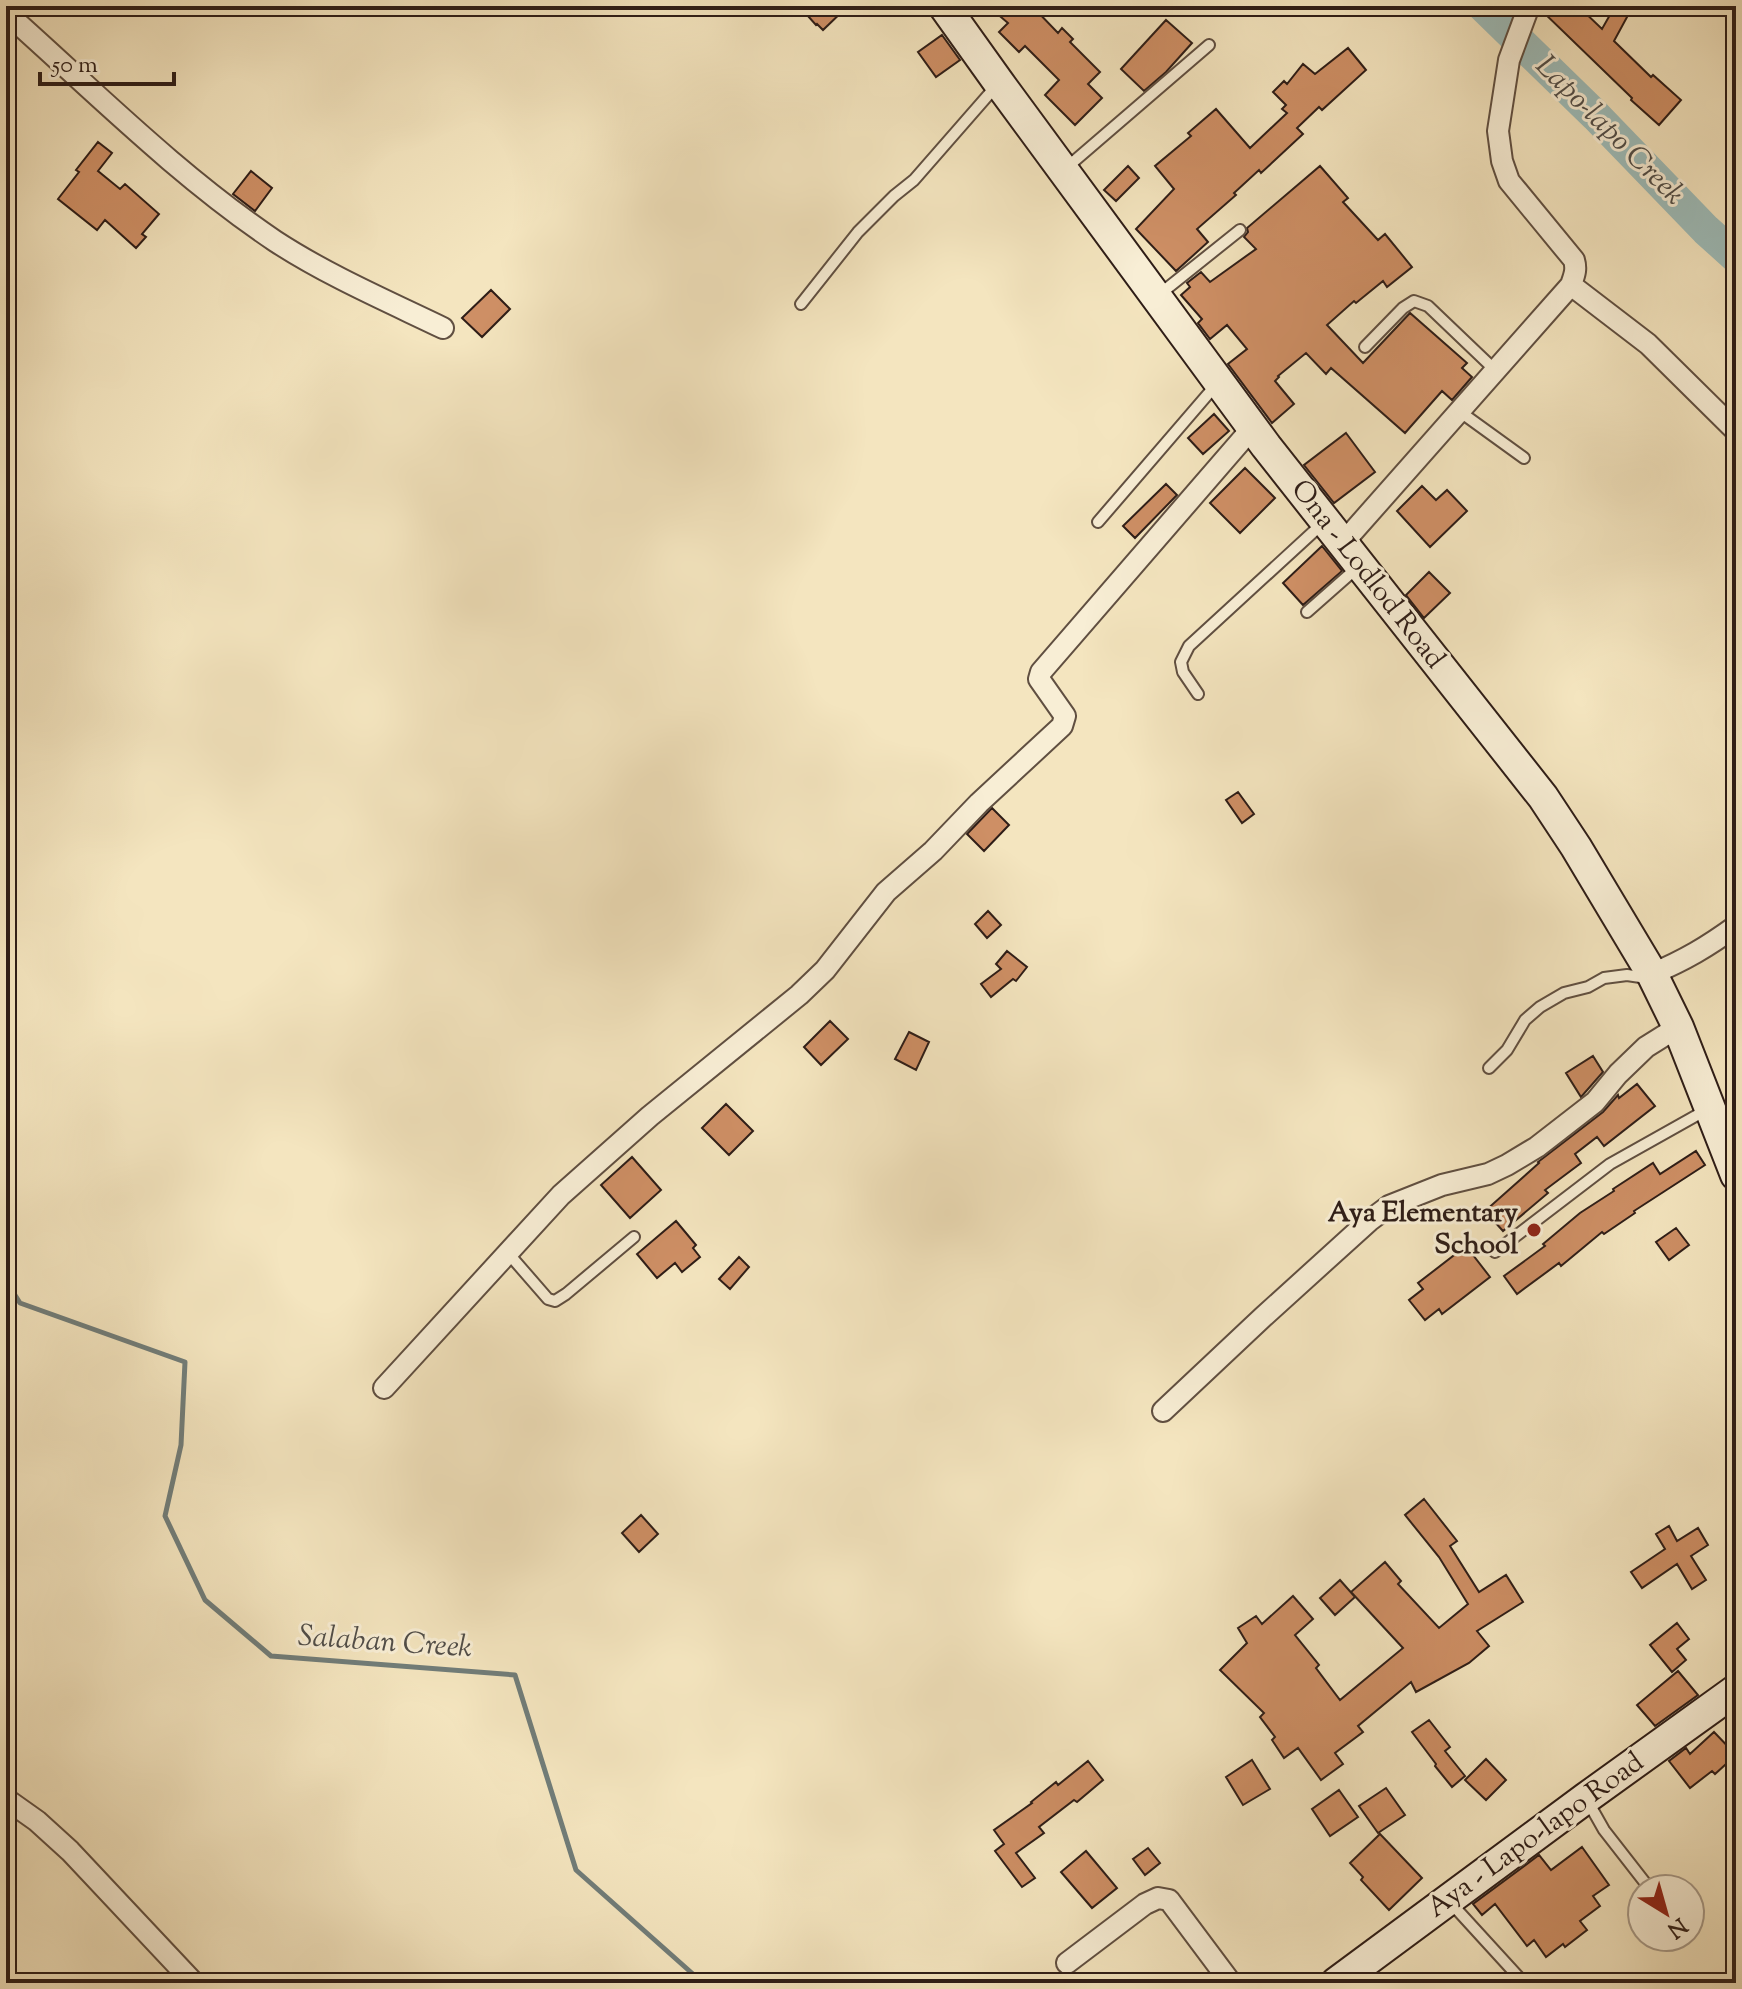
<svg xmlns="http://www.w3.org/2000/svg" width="1742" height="1989" font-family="'Sorts Mill Goudy',serif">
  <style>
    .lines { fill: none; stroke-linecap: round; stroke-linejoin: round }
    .stream { stroke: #717d79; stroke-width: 5 }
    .river { stroke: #9ebdba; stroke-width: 32 }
    .building { fill: #ce8f65; stroke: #2e1d17; stroke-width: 2 }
    .lane-casing { stroke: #604f41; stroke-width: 14 }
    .street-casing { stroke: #604f41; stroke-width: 24 }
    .secondary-casing { stroke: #2e1d17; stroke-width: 34 }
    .lane { stroke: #f8eed5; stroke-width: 10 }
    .street { stroke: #f8eed5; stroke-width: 20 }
    .secondary { stroke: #f8eed5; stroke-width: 30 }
    .poi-dot { fill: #8f2418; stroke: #f8eed5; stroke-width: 3 }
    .labels { text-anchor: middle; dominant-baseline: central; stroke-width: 6; stroke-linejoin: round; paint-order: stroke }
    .street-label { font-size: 28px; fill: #2e1d17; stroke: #f8eed5 }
    .poi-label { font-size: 28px; font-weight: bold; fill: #2e1d17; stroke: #f8eed5; text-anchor: end }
    .water-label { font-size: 30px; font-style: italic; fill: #504d48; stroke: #f8eed5 }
  </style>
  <rect width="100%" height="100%" fill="#f4e5bf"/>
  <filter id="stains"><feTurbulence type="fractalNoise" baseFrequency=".0025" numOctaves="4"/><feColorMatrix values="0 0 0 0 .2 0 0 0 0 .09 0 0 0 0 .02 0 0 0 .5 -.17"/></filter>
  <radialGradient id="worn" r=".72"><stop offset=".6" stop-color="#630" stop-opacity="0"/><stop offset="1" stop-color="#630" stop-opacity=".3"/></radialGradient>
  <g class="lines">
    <path class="stream" d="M6 1281 20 1303 185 1362 181 1445 165 1516 205 1600 271 1656 515 1675 576 1870 703 1983"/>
    <path class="river" d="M1483 6 1596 116 1706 230 1736 257"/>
  </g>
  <path class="building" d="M799 6H848L823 30 817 24 816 25Z
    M988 6H1032L1058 33 1062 28 1073 39 1070 42 1100 72 1088 84 1102 98 1075 125 1045 95 1059 80 1025 46 1019 52 999 32 1008 23Z
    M1542 6H1578L1602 29 1615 6H1633L1614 41 1651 77 1653 75 1681 100 1659 125 1631 100 1632 98 1541 10Z
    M1166 20 1192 43 1166 72 1144 91 1121 69Z
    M942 35 960 60 936 77 918 52Z
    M1348 48 1366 70 1322 110 1319 107 1297 128 1303 134 1261 173 1259 170 1234 193 1236 195 1197 229 1208 242 1176 271 1136 229 1174 189 1155 166 1191 136 1188 133 1216 109 1250 148 1287 113 1282 109 1286 105 1273 92 1284 81 1287 84 1303 64 1315 74Z
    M98 142 112 153 98 171 120 189 125 184 159 214 142 234 146 237 136 248 105 220 97 230 58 199 79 172 76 170Z
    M1128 166 1139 178 1116 201 1104 190Z
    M1320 166 1348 198 1343 202 1378 240 1385 234 1412 267 1387 287 1383 281 1356 303 1354 301 1327 325 1363 363 1410 313 1467 363 1462 368 1472 377 1452 400 1442 391 1405 433 1331 368 1326 374 1306 353 1278 376 1279 377 1275 381 1294 404 1272 423 1228 364 1247 349 1227 325 1210 339 1198 323 1202 319 1181 295 1190 287 1187 283 1201 272 1210 282 1256 249 1244 237 1248 232 1247 228Z
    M251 171 272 188 255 211 233 194Z
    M491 290 510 309 482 337 462 318Z
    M1214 414 1229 431 1203 454 1188 438Z
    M1346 433 1375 472 1334 503 1304 465Z
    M1245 468 1275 498 1240 533 1210 503Z
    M1166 484 1177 495 1135 538 1123 526Z
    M1422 486 1436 500 1447 490 1467 511 1430 547 1397 511Z
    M1322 546 1342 571 1303 605 1283 583Z
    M1429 572 1450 593 1424 618 1406 595Z
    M1238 792 1254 814 1242 823 1226 800Z
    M992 808 1009 825 984 851 967 834Z
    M988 911 1001 925 987 938 975 924Z
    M1007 951 1027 967 1016 981 1013 979 991 997 981 984 1001 969 996 964Z
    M830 1021 848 1039 821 1065 804 1047Z
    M909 1032 929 1042 916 1070 895 1059Z
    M1593 1056 1603 1072 1581 1097 1566 1073Z
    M1637 1084 1655 1106 1604 1146 1597 1137 1575 1154 1581 1163 1545 1190 1548 1193 1503 1231 1485 1211 1539 1163 1538 1162 1603 1112 1618 1095 1619 1098Z
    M726 1104 753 1131 729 1155 702 1128Z
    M1696 1151 1705 1165 1634 1211 1635 1213 1604 1234 1602 1232 1561 1266 1559 1263 1517 1294 1504 1276 1545 1246 1543 1244 1580 1213 1614 1191 1613 1189 1653 1163 1660 1174Z
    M632 1157 661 1190 630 1218 601 1185Z
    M676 1221 696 1245 693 1248 700 1257 682 1272 675 1263 657 1278 637 1254Z
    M1676 1228 1689 1245 1669 1260 1656 1242Z
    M1466 1246 1490 1277 1442 1314 1439 1309 1425 1320 1409 1300 1423 1289 1418 1283Z
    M739 1257 749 1267 730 1289 719 1279Z
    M1424 1499 1457 1541 1450 1546 1479 1592 1506 1575 1523 1602 1477 1631 1489 1646 1469 1663 1416 1692 1411 1682 1358 1726 1363 1732 1335 1753 1343 1764 1321 1780 1298 1748 1284 1758 1272 1740 1275 1737 1260 1717 1264 1713 1220 1670 1247 1643 1238 1628 1256 1616 1262 1624 1293 1596 1313 1619 1295 1635 1319 1665 1316 1668 1340 1700 1403 1648 1351 1592 1385 1562 1401 1581 1398 1584 1439 1628 1468 1604 1439 1557 1405 1515Z
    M641 1515 658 1534 639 1552 622 1533Z
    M1669 1526 1677 1541 1698 1528 1708 1545 1691 1556 1706 1580 1692 1589 1677 1564 1642 1588 1631 1572 1665 1549 1656 1534Z
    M1340 1580 1355 1597 1335 1615 1320 1598Z
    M1677 1623 1689 1639 1677 1649 1686 1660 1672 1672 1650 1645Z
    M1678 1671 1698 1695 1655 1726 1637 1705Z
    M1429 1720 1450 1747 1445 1751 1465 1776 1452 1787 1435 1766 1436 1764 1412 1732Z
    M1714 1732 1736 1755 1715 1774 1712 1771 1690 1788 1669 1761 1686 1748 1690 1754Z
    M1486 1759 1506 1780 1486 1800 1465 1780Z
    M1252 1760 1270 1789 1243 1805 1226 1777Z
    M1088 1761 1103 1780 1077 1802 1074 1800 1039 1827 1044 1833 1016 1853 1035 1878 1022 1887 995 1851 1004 1844 994 1830 1032 1803 1031 1802 1056 1782 1058 1785Z
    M1386 1788 1405 1815 1378 1833 1359 1806Z
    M1339 1790 1358 1817 1330 1836 1312 1809Z
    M1380 1834 1422 1878 1389 1910 1361 1880 1363 1877 1350 1863Z
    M1582 1847 1609 1885 1593 1896 1600 1906 1580 1921 1587 1930 1565 1947 1563 1944 1546 1957 1534 1940 1527 1946 1495 1904 1482 1915 1473 1904 1539 1855 1551 1870Z
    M1148 1848 1160 1863 1145 1875 1133 1859Z
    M1086 1851 1117 1888 1092 1908 1061 1872Z"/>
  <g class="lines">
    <g class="lane-casing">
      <path id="lane" d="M1065 169 1209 45
        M1160 294 1240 230
        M801 304 858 232 894 196 914 180 997 85
        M1365 347 1403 308 1414 301 1428 306 1495 370
        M1459 411 1524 458
        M1098 522 1215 386
        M1307 612 1358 567
        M1198 694 1183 672 1181 662 1189 646 1323 523
        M1489 1068 1507 1050 1525 1020 1540 1007 1564 993 1588 987 1604 978 1627 975 1647 978
        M1495 1252 1610 1164 1708 1109
        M508 1253 548 1299 555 1301 566 1294 634 1237
        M1587 1800 1604 1830 1650 1889
        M1450 1902 1524 1983"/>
    </g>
    <g class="street-casing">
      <path id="street" d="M6 14 13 19C98 95 180 177 275 241 327 275 387 301 443 328
        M1571 285 1648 344 1736 431
        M1342 544 1571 285C1574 276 1577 270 1574 260L1509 181 1502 161 1498 131 1509 60 1529 6
        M1652 974C1685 960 1707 947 1736 926
        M384 1388 561 1195 650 1116 799 995 825 970 886 892 933 851 979 803 1062 726 1065 716 1039 679 1041 672 1253 427
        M1163 1411 1263 1317 1369 1221 1389 1206 1442 1185 1488 1174 1507 1165 1537 1147 1595 1102 1618 1074 1646 1047 1678 1027
        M6 1799 37 1821 70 1851 194 1983
        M1067 1963 1145 1904 1158 1898 1169 1900 1231 1983"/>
    </g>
    <g class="secondary-casing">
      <path id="secondary" d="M944 6 999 83 1266 446 1543 797 1576 847 1652 974 1678 1027 1736 1175
        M1336 1983 1586 1798 1736 1690"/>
    </g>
    <use href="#lane" class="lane"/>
    <use href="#street" class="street"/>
    <use href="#secondary" class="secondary"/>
  </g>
  <circle class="poi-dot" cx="1534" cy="1230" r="8"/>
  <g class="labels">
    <g class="street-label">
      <text transform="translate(1367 575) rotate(52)">Ona - Lodlod Road</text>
      <text transform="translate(1536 1836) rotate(-36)">Aya - Lapo-lapo Road</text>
    </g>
    <g class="poi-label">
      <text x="1518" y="1214">Aya Elementary<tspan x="1518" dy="32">School</tspan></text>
    </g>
    <g class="water-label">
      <text transform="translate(1609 131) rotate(45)">Lapo-lapo Creek</text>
      <text transform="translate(385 1643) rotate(4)">Salaban Creek</text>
    </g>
  </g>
  <rect width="1742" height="1989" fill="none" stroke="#f4e5bf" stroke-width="32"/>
  <rect x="8" y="8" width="1726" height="1973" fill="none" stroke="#2e1d17" stroke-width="4"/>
  <rect x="16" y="16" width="1710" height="1957" fill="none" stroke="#2e1d17" stroke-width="2"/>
  <g transform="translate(1666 1913) rotate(143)"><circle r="38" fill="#f8eed5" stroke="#a79a89" stroke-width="2"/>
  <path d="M0-6L14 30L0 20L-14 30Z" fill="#8f2418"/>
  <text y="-12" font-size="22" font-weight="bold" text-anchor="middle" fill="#2e1d17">N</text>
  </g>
  <path d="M40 72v12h134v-12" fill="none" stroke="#2e1d17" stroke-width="4"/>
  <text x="52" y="72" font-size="24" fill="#2e1d17" stroke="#f8eed5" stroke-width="6" paint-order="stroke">50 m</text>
  <rect width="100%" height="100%" filter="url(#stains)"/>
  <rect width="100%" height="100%" fill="url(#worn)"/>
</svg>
